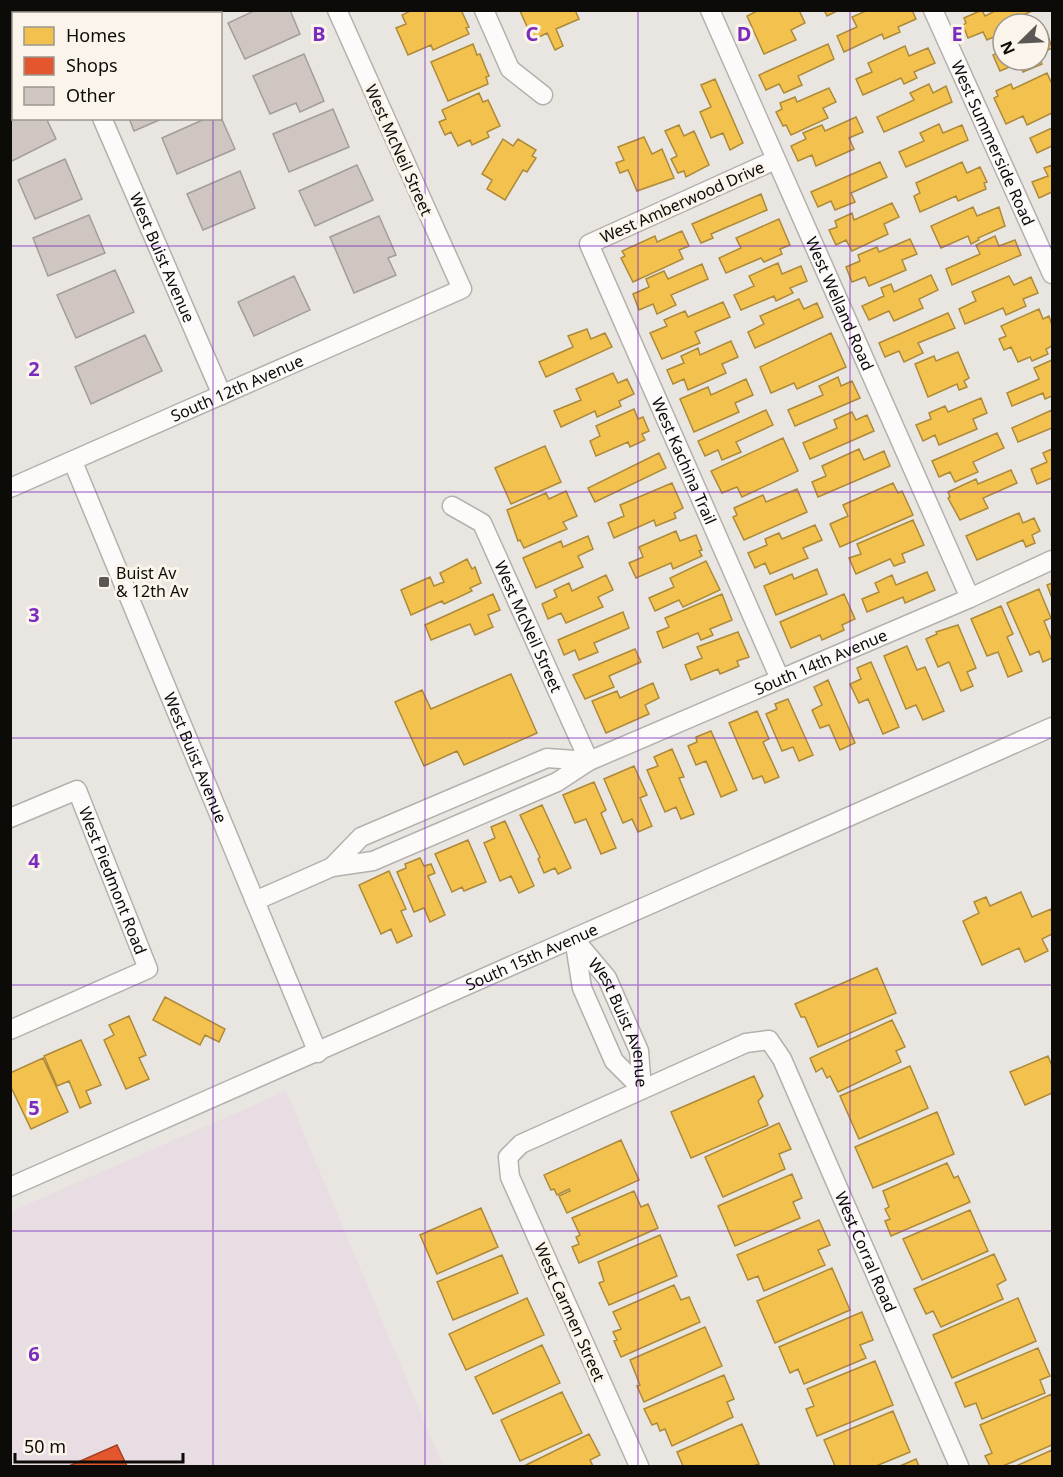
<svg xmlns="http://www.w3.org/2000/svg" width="1063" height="1477" font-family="'Noto Sans',sans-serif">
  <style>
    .commercial { fill: #e9dde4 }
    .homes { fill: #f2c14e; stroke: #ad8a39; stroke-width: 1.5 }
    .shops { fill: #e4572e; stroke: #a44023; stroke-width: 1.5 }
    .building { fill: #cfc5c1; stroke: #a19d9b; stroke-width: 1.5 }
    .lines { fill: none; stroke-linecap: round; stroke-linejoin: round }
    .street-casing { stroke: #b4b1ad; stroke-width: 21 }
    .street { stroke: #fcfbfa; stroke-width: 18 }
    .grid { fill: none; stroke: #7b2cbf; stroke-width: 1.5; stroke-opacity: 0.55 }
    .poi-dot { fill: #5a5754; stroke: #faf4ea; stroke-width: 2 }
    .labels { text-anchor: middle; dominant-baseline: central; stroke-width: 6; stroke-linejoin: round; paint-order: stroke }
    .street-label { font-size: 16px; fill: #0d0b08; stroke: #faf4ea }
    .poi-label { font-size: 16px; fill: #0d0b08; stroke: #faf4ea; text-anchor: start }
    .grid-label { font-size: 20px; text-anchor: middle; font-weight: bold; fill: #7b2cbf; stroke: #faf4ea; stroke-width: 6; stroke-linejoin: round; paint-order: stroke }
  </style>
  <rect width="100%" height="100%" fill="#e9e5e0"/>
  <path class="commercial" d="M286 1091 443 1466H11L10 1212Z"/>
  <path class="homes" d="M412 10H461L469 27 466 28 469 34 433 50 431 45 408 55 396 28 406 24 402 15Z
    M575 10 579 19 556 29 563 46 555 50 547 33 533 40 520 11Z
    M759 10H799L805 23 791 30 796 40 764 54 747 16Z
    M824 10H839L827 16Z
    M868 10H912L916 19 898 27 900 32 884 39 882 34 844 52 837 36 857 27 852 17Z
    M982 10 985 16 997 10 1032 11 1021 16 1024 24H1003V33L987 40 983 32 968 38 963 25 966 23 964 18Z
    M1047 32 1052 48 1039 54V35Z
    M473 44 477 55 480 54 489 76 486 77 488 84 448 101 431 62Z
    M828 44 834 59 798 76 802 85 784 93 779 84 766 90 759 75Z
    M905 46 909 56 928 48 935 63 914 72 917 78 904 84 901 78 863 95 856 79 872 72 868 63Z
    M1003 50V60H1039V57L1042 64 1023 72 1019 63 1000 71 993 55Z
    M1047 73 1052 84V113L1027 125 1023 116 1006 124 994 98 998 96 996 91 1011 84 1013 89Z
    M715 79 743 143 730 150 723 133 711 138 700 112 711 107 701 85Z
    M929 84 933 93 946 86 952 102 884 132 877 117 914 100 910 93Z
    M829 88 836 102 823 108 828 118 791 135 786 125 783 126 776 112 782 109 780 103 795 97 797 102Z
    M479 93 483 102 488 100 500 126 487 132 489 137 472 145 470 140 458 146 451 132 445 135 439 122 446 119 442 110Z
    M856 117 863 132 849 138 854 149 816 166 812 155 798 161 791 146 806 139 803 133 822 125 825 131Z
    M939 124 943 133 962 125 968 140 906 167 899 152 924 141 920 133Z
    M679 125 684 136 694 131 709 165 686 177 684 171 678 173 671 159 677 156 665 131Z
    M1052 128V146L1037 153 1030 138Z
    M644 137 652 154 662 149 674 178 637 191 628 170 620 173 616 163 624 160 618 147Z
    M503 139 513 146 518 139 536 150 532 156 536 158 527 172 523 170 505 200 487 189 492 180 482 174Z
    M880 162 887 177 851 193 855 202 835 210 831 201 818 207 811 192Z
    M962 162 967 173 980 167 987 182 984 183 986 189 958 201 956 196 920 212 914 196 920 193 916 183Z
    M1052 165V192L1039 198 1032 182 1048 176 1044 168Z
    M761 194 767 210 711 234 713 238 701 243 692 224Z
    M892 203 899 217 884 224 888 234 852 251 846 240 836 245 829 230 837 227 835 221 852 213 854 220Z
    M973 207 977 216 999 207 1005 226 978 238 979 240 971 244 968 236 941 248 931 226Z
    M779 219 790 245 780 249 782 254 764 262 761 258 726 273 719 258 741 248 736 238Z
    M682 231 689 246 679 250 683 259 633 282 621 258 625 256 622 251 655 236 657 242Z
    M995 236 999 246 1015 240 1021 255 952 285 946 269 980 254 976 245Z
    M910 239 917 254 902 260 906 270 869 286 865 277 852 282 846 267 860 261 858 255 877 247 879 252Z
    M778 263 782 274 801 266 807 281 790 288 793 293 776 301 774 296 741 310 734 295 754 286 749 276Z
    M702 264 708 279 671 295 676 305 657 314 653 304 639 310 633 294 649 287 646 279 664 271 668 279Z
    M931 275 938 290 919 299 923 308 894 321 889 311 869 320 862 306 884 296 881 288 891 284 894 292Z
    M1009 276 1014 285 1031 277 1038 293 1023 299 1026 306 1006 315 1003 308 965 324 959 309 976 301 972 292Z
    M799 299 804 309 817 303 823 317 755 348 748 332 764 324 760 316Z
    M723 302 730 317 695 332 700 343 662 359 650 333 667 326 664 320 685 311 688 317Z
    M1039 309 1043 319 1049 316 1052 325V346L1046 349 1048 354 1032 361 1030 357 1018 362 1011 347 1004 350 999 339 1006 336 1001 326Z
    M948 313 955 328 918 343 923 353 904 362 899 351 885 357 879 343Z
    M587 329 591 339 605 333 612 347 546 377 539 362 573 347 568 336Z
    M831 333 846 367 797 389 794 383 771 393 760 367Z
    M731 341 738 357 722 364 726 373 688 390 684 379 673 384 667 370 684 363 681 356 698 348 700 355Z
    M958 352 969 378 964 381 967 387 959 390 957 384 928 397 915 364 934 356 936 361Z
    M1052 360V396L1045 399 1043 393 1012 406 1007 393 1039 379 1034 368Z
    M613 373 618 383 627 379 634 394 619 401 621 406 597 417 595 411 561 427 554 411 581 400 576 389Z
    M838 377 841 386 852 381 860 398 795 426 788 410 823 395 819 386Z
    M746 379 753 395 735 403 739 412 694 432 680 399 708 387 711 395Z
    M981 398 987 413 973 419 977 429 939 445 935 435 923 441 916 425 931 419 929 413 945 406 948 412Z
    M634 409 638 419 643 417 649 431 642 434 645 440 630 447 628 442 596 456 590 441 600 436 596 426Z
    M766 410 773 425 736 442 741 452 722 460 718 450 705 456 698 441Z
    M1052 410V428L1018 442 1012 428Z
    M852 412 856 420 867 415 874 431 810 459 803 443 837 428 834 420Z
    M997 433 1004 448 973 462 978 472 955 482 950 472 939 477 932 461Z
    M783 438 798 471 742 497 737 487 722 493 711 471Z
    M545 446 561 482 511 504 495 468Z
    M859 449 864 460 884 451 890 466 818 497 812 482 826 476 822 466Z
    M1052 449V478L1037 484 1031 469 1047 462 1043 453Z
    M659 453 666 468 595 502 588 488Z
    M1011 470 1017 483 983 498 988 508 960 520 948 498 950 497 948 492 976 479 978 484Z
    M672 483 683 508 674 513 676 518 656 526 654 520 614 538 608 523 624 516 620 505Z
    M893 483 898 493 902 491 913 515 840 547 830 524 848 516 843 505Z
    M797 489 807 512 744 540 733 517 737 515 734 508 763 495 766 502Z
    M566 491 577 516 563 522 567 529 524 548 520 540 518 541 507 510 546 493 549 499Z
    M1019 513 1023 523 1034 518 1040 531 1032 535 1035 543 1026 547 1023 540 977 560 966 536Z
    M913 520 924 545 902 554 905 562 894 566 890 559 856 574 849 558 861 554 857 544Z
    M815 525 822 540 803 548 808 558 770 574 765 563 755 568 748 553 767 545 765 539 779 533 782 539Z
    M676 531 680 541 696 535 702 550 699 551 702 556 673 569 671 563 636 578 629 563 643 557 639 547Z
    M588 536 593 549 578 556 583 567 536 588 523 558 561 541 563 547Z
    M467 559 472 569 475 567 481 583 470 588 472 591 444 604 442 601 411 615 401 590 430 577 434 586 444 582 440 573Z
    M706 561 720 590 683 607 679 600 655 611 649 598 674 587 670 578Z
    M817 569 827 594 776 615 764 586 792 574 794 579Z
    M927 572 935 590 905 603 903 597 867 612 862 599 879 592 875 583 892 575 896 585Z
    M606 575 613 590 598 597 603 607 566 623 561 613 548 619 542 604 557 597 554 590 569 583 572 591Z
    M1052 583V598L1047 585Z
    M1039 589 1051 618 1044 621 1052 641V658L1043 662 1039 651 1030 655 1007 603Z
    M493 594 500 610 488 615 493 627 475 635 470 624 431 640 425 625Z
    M722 594 732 620 710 629 713 635 701 640 698 633 663 648 657 632 669 627 665 618Z
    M844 594 855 619 842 625 844 630 822 640 820 635 791 648 780 622Z
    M1001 606 1013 634 1007 637 1022 671 1008 677 998 652 987 656 971 619Z
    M623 612 629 628 594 643 598 652 579 660 575 650 564 655 558 640Z
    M958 625 976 668 967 672 973 686 961 691 949 662 938 667 926 639 937 634 936 632Z
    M738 632 749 657 737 661 739 666 720 674 718 669 691 680 685 665 702 658 697 647Z
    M907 646 917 670 925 667 944 711 923 720 916 705 906 709 884 656Z
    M635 649 641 662 609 676 614 687 585 699 573 675Z
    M871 662 899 727 883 734 868 699 859 703 850 684 861 679 857 668Z
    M511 674 537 733 464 765 457 751 424 766 395 702 422 690 431 709Z
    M828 680 855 743 840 750 829 725 820 728 812 710 822 705 814 687Z
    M653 683 659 698 645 705 649 714 606 733 592 701 617 691 620 698Z
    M788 699 813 755 799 761 793 747 782 751 766 714 777 709 775 704Z
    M757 711 769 739 763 742 779 777 765 783 762 776 753 779 729 723Z
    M711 731 737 790 721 797 706 761 696 765 688 746 697 742 696 737Z
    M672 749 684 777 679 778 694 814 681 819 676 807 665 812 647 770 658 766 654 757Z
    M634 766 647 795 640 798 652 826 638 832 632 819 623 823 604 779Z
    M594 782 606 810 601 813 616 848 601 854 586 819 575 823 563 795Z
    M542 805 571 868 558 874 555 868 544 873 538 859 540 857 520 815Z
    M505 821 534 886 519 893 511 876 500 881 484 843 495 838 491 827Z
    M468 840 486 882 464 891 462 887 452 892 435 854Z
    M420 858 424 866 431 864 435 873 428 876 445 915 430 922 424 908 414 912 397 872 406 868 405 864Z
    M389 871 406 909 401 911 412 936 397 943 391 929 381 934 359 885Z
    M1021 892 1032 917 1051 909 1052 913V934L1042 939 1048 951 1025 962 1019 948 982 965 963 921 979 913 974 902 986 897 990 906Z
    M877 968 896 1013 818 1047 805 1017H801L795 1004Z
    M165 997 225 1029 219 1042 205 1035 200 1045 153 1020Z
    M129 1016 146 1055 139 1058 149 1079 126 1089 104 1040 114 1035 109 1025Z
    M892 1020 905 1047 896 1051 901 1062 838 1092 830 1076 827 1078 822 1068 816 1072 810 1058Z
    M81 1040 101 1085 86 1091 91 1103 80 1108 69 1081 57 1086 44 1056Z
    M1048 1056 1052 1066V1093L1025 1105 1010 1072Z
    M43 1058 68 1112 31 1129 10 1085V1073Z
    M910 1066 928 1108 859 1139 840 1096Z
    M754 1076 763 1096 758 1101 768 1125 691 1158 671 1112Z
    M937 1112 954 1154 873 1188 855 1147Z
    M779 1123 791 1149 779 1154 785 1169 723 1197 705 1157Z
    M621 1140 639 1180 567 1213 559 1196 570 1191 569 1189 557 1195 554 1189 551 1190 544 1175Z
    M947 1163 954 1178 958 1176 970 1202 891 1236 885 1221 890 1219 885 1209 889 1207 883 1191Z
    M792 1174 802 1198 793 1202 800 1218 735 1246 718 1206Z
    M634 1191 641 1207 648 1204 658 1228 579 1263 572 1247 579 1244 576 1237 580 1235 572 1218Z
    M481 1208 498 1247 437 1274 420 1235Z
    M970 1210 988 1251 922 1280 903 1239Z
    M819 1220 830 1245 818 1250 825 1265 764 1291 758 1276 748 1280 737 1255Z
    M660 1235 677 1276 609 1305 599 1283 604 1281 598 1262Z
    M994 1254 1006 1280 997 1285 1003 1299 941 1327 933 1311 926 1314 914 1289Z
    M502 1255 518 1293 453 1320 437 1282Z
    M832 1268 850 1310 775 1343 757 1301Z
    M674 1285 681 1300 689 1297 700 1322 621 1357 614 1341 617 1340 613 1332 621 1329 613 1312Z
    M527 1298 544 1335 466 1370 449 1334Z
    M1018 1298 1036 1341 952 1378 933 1335Z
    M862 1312 873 1340 860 1345 866 1358 804 1384 798 1369 790 1373 779 1347Z
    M705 1327 722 1366 644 1402 637 1386 640 1385 630 1360Z
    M542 1345 560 1383 493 1414 475 1377Z
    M1038 1348 1050 1376 1040 1380 1045 1393 982 1419 976 1403 965 1407 955 1383Z
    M875 1361 893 1405 817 1436 806 1409 814 1406 807 1389Z
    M724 1375 734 1399 727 1402 733 1417 672 1446 665 1429 660 1431 657 1423 652 1425 644 1409Z
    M562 1392 582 1433 520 1461 501 1420Z
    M1052 1394V1445L1003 1466H990L985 1456 992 1453 980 1425Z
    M893 1411 910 1452 876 1466H835L824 1440Z
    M742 1424 759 1464 753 1466H683L677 1452Z
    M589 1434 600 1455 590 1460 593 1466H524Z
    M1052 1450V1466H1016Z
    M916 1459 919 1466H900Z"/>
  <path class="shops" d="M117 1445 127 1466H69Z"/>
  <path class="building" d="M151 10H158L159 14H143Z
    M256 10H290L300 34 245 59 228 23Z
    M14 49V91L10 92V50Z
    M304 54 324 101 300 112 296 103 270 114 253 76Z
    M333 109 349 147 289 172 273 134Z
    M220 115 235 149 177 174 162 138 207 118H220Z
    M14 116V118H46L56 139 10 162V118Z
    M129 118H164L134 131Z
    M65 159 82 199 35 219 18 180Z
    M357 165 373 200 315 226 299 191Z
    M240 171 255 208 203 230 187 194Z
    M89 215 105 253 48 276 33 238Z
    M379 216 396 255 388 258 396 275 354 293 330 237Z
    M115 270 134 312 76 338 57 295Z
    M294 276 310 310 254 336 238 302Z
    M145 335 162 371 91 404 75 367Z"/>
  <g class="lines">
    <g class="street-casing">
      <g id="street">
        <path d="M56 10 57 14"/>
        <path d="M484 10 510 69 543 95"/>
        <path id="s1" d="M710 10 970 598"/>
        <path id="s2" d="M933 10 1052 274"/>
        <path id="s3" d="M102 118 222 395"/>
        <path id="s4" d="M775 160 589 244 780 679"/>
        <path id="s5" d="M73 462 318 1053"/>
        <path id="s6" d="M10 488 462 289 337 10"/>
        <path id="s7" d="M452 506 482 523 589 761"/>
        <path id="s8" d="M10 818 77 790 148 969 10 1030"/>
        <path d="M332 867 361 837 547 758 589 761"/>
        <path id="s9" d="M255 901 332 867 373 861 557 782 589 761 970 598 1052 560"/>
        <path d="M574 938 582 988 614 1061 642 1089"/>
        <path id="s10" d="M575 940 607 978 639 1051 642 1089"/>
        <path id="s11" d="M10 1187 1052 727"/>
        <path id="s12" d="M639 1466 510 1177 508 1157 521 1144 746 1043 769 1040 782 1059 959 1466"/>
      </g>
    </g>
    <use href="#street" class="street"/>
  </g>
  <path class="grid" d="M213 10V14M425 10V1466M638 10V1466M850 10V1466M213 118V1466M10 246H1052M10 492H1052M10 738H1052M10 985H1052M10 1231H1052"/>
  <rect class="poi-dot" x="98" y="576" width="12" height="12" rx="3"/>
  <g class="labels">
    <g class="street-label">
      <text stroke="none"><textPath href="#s2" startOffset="146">West Summerside Road</textPath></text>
      <text transform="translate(399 150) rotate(66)">West McNeil Street</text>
      <text transform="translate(682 202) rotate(-24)">West Amberwood Drive</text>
      <text stroke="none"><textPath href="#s3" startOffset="152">West Buist Avenue</textPath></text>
      <text stroke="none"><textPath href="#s1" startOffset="321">West Welland Road</textPath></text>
      <text stroke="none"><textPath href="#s6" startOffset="248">South 12th Avenue</textPath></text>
      <text stroke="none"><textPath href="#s4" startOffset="441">West Kachina Trail</textPath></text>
      <text stroke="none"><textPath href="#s7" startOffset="148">West McNeil Street</textPath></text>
      <text stroke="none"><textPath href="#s9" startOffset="616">South 14th Avenue</textPath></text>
      <text stroke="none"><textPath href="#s5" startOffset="320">West Buist Avenue</textPath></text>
      <text stroke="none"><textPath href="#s8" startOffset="170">West Piedmont Road</textPath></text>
      <text stroke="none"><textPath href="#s11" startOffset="570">South 15th Avenue</textPath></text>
      <text stroke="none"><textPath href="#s10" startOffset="96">West Buist Avenue</textPath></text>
      <text stroke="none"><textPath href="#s12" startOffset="858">West Corral Road</textPath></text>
      <text transform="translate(570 1312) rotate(66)">West Carmen Street</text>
    </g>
    <g class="poi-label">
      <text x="116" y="573">Buist Av<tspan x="116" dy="18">&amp; 12th Av</tspan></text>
    </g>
  </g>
  <g class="grid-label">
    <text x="319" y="41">B</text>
    <text x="532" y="41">C</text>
    <text x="744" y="41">D</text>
    <text x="957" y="41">E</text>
    <text x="34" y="376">2</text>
    <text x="34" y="622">3</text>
    <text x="34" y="868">4</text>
    <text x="34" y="1115">5</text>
    <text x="34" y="1361">6</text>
  </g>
  <rect width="1063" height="1477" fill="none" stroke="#0d0b08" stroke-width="24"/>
  <rect x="12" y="12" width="210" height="108" fill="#faf4ea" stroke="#9b9790" stroke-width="1.5"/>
  <rect x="24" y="27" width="30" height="18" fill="#f2c14e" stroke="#9b9790" stroke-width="1.5"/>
  <text x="66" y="42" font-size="18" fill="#0d0b08">Homes</text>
  <rect x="24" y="57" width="30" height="18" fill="#e4572e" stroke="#9b9790" stroke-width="1.5"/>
  <text x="66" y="72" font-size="18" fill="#0d0b08">Shops</text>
  <rect x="24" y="87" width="30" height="18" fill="#cfc5c1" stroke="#9b9790" stroke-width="1.5"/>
  <text x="66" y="102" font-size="18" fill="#0d0b08">Other</text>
  <g transform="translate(1021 42) rotate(246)"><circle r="28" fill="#faf4ea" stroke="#9b9790" stroke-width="1.5"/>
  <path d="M0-4.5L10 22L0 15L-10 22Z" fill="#5a5754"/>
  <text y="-9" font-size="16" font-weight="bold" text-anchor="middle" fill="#0d0b08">N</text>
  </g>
  <path d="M15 1453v9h168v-9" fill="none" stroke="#0d0b08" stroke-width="3"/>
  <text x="24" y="1453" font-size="18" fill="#0d0b08" stroke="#faf4ea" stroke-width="4.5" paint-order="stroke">50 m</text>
</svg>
